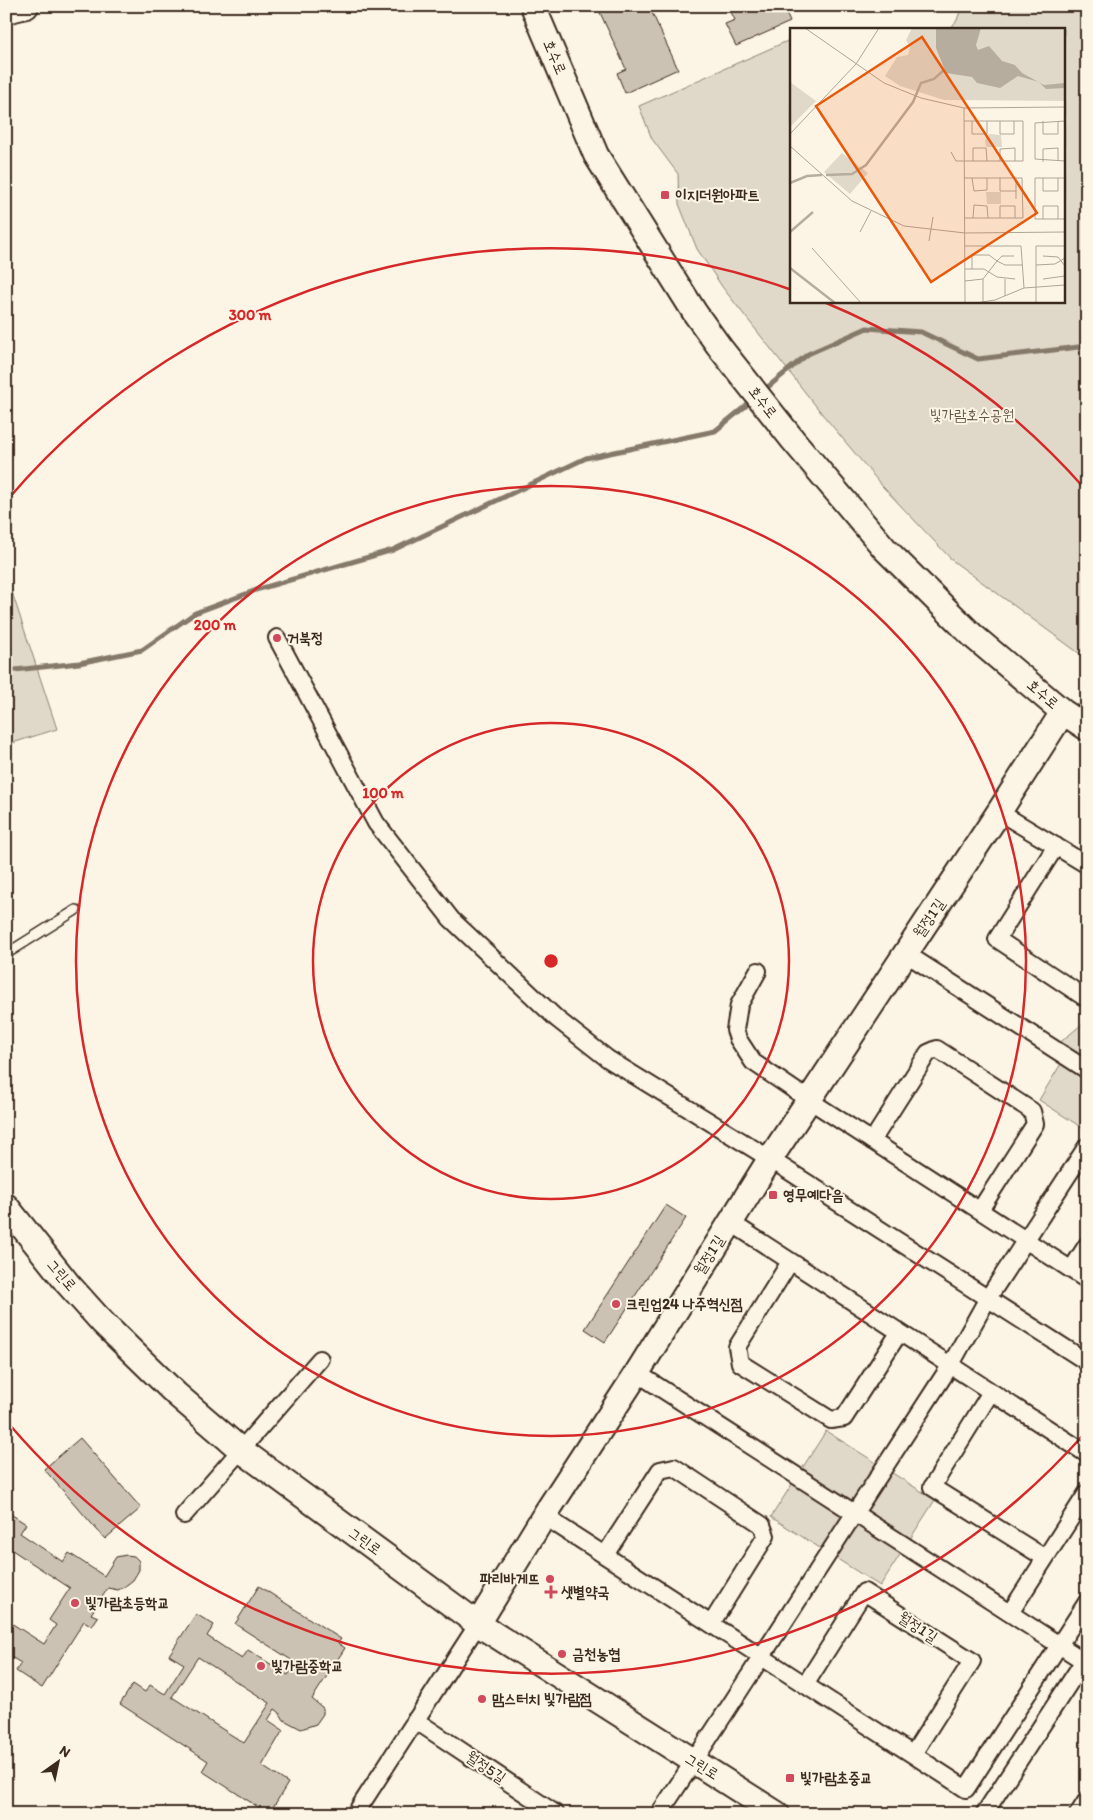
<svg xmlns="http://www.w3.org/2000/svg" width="1093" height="1820" font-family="Itim,'Poor Story',sans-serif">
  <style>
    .green { fill: #e0d8c8; stroke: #8e8173 }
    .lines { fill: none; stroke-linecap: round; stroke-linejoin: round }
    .stream { stroke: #85796b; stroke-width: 5 }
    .building { fill: #ccc2b3; stroke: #3b2a1e; fill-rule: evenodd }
    .lane-casing { stroke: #3b2a1e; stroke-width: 12 }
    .street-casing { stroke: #3b2a1e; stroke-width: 20 }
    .secondary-casing { stroke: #3b2a1e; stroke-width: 28 }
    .lane { stroke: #fcf5e5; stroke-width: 9 }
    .street { stroke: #fcf5e5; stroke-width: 16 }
    .secondary { stroke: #fcf5e5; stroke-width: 24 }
    .ring { fill: none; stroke: #d62828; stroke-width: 2.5 }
    .poi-dot { fill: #d1495b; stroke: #fcf5e5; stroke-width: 2 }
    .labels { text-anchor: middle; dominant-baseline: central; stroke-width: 4; stroke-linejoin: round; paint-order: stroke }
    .street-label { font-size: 15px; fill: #3b2a1e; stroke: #fcf5e5 }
    .poi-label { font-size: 15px; font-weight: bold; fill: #3b2a1e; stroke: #fcf5e5; text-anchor: start }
    .park-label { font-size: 15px; fill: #645648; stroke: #fcf5e5 }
    .inset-river { fill: none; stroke: #b7ad9e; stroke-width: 2.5 }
    .inset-road { fill: none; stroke: #afa495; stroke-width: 1 }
    .view { fill: #e8590c; fill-opacity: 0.15; stroke: #e8590c; stroke-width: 2.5 }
    .inset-edge { fill: none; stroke: #3b2a1e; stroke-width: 2.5 }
    .centre { fill: #d62828; stroke: #fcf5e5; stroke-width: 2.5 }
    .ring-label { font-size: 15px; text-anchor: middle; font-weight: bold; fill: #d62828; stroke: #fcf5e5; stroke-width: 4; stroke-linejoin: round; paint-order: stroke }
  </style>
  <rect width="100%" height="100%" fill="#fcf5e5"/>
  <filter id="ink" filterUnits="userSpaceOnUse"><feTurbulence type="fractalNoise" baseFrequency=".02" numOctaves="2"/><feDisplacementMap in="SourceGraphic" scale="10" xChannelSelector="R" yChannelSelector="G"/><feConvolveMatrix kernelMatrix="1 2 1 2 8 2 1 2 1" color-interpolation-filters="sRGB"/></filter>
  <g filter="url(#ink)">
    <path class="green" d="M962 6H1087V659L953 561 883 487 823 415 723 288 697 249 679 204 678 174 652 139 639 106 792 39V301H1064V29H950L957 20Z
      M6 574 57 729 6 745Z
      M1087 1020V1131L1039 1100 1068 1052 1057 1045Z
      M826 1431 935 1500 880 1586 771 1517Z"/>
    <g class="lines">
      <path class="stream" d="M763 391 808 354 867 328 921 332 978 359 1087 346
        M6 671 79 663 142 650 195 613 259 589 393 550 586 458 715 431 753 400"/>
    </g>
    <path class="building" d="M597 6H649L678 69 625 93 617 73 626 69Z
      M728 6H783L790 22 736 46 725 24 735 20Z
      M666 1205 686 1218 605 1342 585 1329Z
      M80 1438 141 1508 105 1539 44 1469Z
      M6 1511 26 1524 20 1533 63 1562 69 1553 104 1576 116 1557 126 1555 134 1556 139 1561V1570L133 1580 124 1587 118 1590 108 1588 91 1614 98 1617 92 1626 84 1621 42 1688 16 1671 21 1663 6 1654V1630L11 1623 44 1644 56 1625 49 1620 70 1588 6 1546Z
      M259 1586 341 1639 338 1643 345 1648 312 1699 323 1708V1714L316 1724 301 1729 284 1720 279 1712 275 1709 268 1720 283 1730 262 1766 288 1783 269 1814 202 1771 208 1761 120 1704 133 1684 145 1692 150 1685 165 1694 184 1664 169 1655 196 1614 214 1625 207 1636 242 1659 248 1650 288 1675 296 1663 235 1624ZM198 1657 270 1703 244 1743 172 1697Z"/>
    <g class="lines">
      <g class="lane-casing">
        <path id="lane" d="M6 954 76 910"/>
      </g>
      <g class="street-casing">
        <path id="street" d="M277 638 376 823 451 919 557 1019 608 1059 770 1159 1087 1362
          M999 812 1087 865
          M1056 846 997 939 1087 999
          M905 953 1087 1070
          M758 971 739 1005 735 1030 738 1039 753 1062 809 1100 1087 1280
          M872 1141 928 1053 937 1049 1032 1111 1035 1124 980 1210
          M730 1222 1087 1454
          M790 1262 737 1347 740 1363 831 1420 844 1418 899 1333
          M1071 1270 1087 1245
          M637 1373 1087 1663
          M991 1392 932 1487 1045 1558
          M184 1515 320 1359
          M544 1516 966 1789 1087 1602
          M605 1555 660 1470 674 1467 762 1525 766 1536 711 1624
          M1010 1613 1087 1493
          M805 1685 864 1592 972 1661 913 1754
          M415 1720 556 1814
          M355 1814 478 1624
          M659 1814 694 1761 950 1366 988 1298 1087 1146
          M984 1814 1087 1656
          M1078 1814 1087 1800"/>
      </g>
      <g class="secondary-casing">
        <path id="secondary" d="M533 6 596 155 695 313 721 349 793 440 885 549 973 636 1063 712 1087 728
          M6 11 26 6
          M6 1206 68 1284 103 1323 176 1394 241 1450 478 1624 777 1814
          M478 1624 544 1516 637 1373 770 1159 999 812 1063 712"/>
      </g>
      <use href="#lane" class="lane"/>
      <use href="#street" class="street"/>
      <use href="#secondary" class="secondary"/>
    </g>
  </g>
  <g class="ring">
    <circle cx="551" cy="961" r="238"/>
    <circle cx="551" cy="961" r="475"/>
    <path d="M1085 1433A713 713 0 0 1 9 1424M9 498A713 713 0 0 1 789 289M824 302A713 713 0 0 1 1085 489"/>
  </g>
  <g class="poi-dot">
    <rect x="660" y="190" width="10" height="10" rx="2.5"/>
    <circle cx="277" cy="638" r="5"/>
    <rect x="768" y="1190" width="10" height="10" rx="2.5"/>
    <circle cx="616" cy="1304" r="5"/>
    <circle cx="550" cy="1579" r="5"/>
    <path d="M548.5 1584.5h5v5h5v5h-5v5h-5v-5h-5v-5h5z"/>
    <circle cx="75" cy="1603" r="5"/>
    <circle cx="562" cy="1654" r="5"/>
    <circle cx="261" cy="1666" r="5"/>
    <circle cx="482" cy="1699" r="5"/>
    <rect x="785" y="1773" width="10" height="10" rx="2.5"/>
  </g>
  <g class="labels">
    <g class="street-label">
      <text transform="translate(555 57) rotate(67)">호수로</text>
      <text transform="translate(763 402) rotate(52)">호수로</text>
      <text transform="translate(1043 694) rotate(41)">호수로</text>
      <text transform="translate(929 918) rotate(-56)">월정1길</text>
      <text transform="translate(709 1255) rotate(-58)">월정1길</text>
      <text transform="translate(62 1275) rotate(50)">그린로</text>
      <text transform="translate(365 1541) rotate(36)">그린로</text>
      <text transform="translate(918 1627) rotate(33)">월정1길</text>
      <text transform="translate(702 1766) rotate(32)">그린로</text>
      <text transform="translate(486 1767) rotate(34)">월정5길</text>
    </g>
    <g class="poi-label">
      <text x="675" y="195">이지더원아파트</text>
      <text x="287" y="638">거북정</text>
      <text x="783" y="1195">영무예다음</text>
      <text x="626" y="1304">크린업24 나주혁신점</text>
      <text x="540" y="1579" text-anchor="end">파리바게뜨</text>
      <text x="561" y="1592">샛별약국</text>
      <text x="85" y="1603">빛가람초등학교</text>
      <text x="572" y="1654">금천농협</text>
      <text x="271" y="1666">빛가람중학교</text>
      <text x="492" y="1699">맘스터치 빛가람점</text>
      <text x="800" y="1778">빛가람초중교</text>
    </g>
    <g class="park-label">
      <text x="972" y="415">빛가람호수공원</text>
    </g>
  </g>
  <g transform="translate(790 28)">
    <rect width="275" height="275" fill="#fcf5e5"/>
    <path d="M122 0H275V73L154 72 110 58 95 48 107 29 118 27 120 19 116 12ZM0 54 26 73 0 99ZM199 106 211 107 212 119H196L195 112ZM52 125 78 145 60 166 34 144ZM196 164H211V176H197Z" fill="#e0d8c8"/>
    <path d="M146 0H191L186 17 188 22 199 18 212 33 225 37 232 45 254 57 275 55V60L256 61 249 54 228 48 210 60 187 55 182 49 156 45 146 20Z" fill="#b7ad9e"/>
    <path class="inset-river" d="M36 147 62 146 76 137 123 74 131 55 144 51 154 42M0 155 17 148 32 147M0 204 23 184M0 240 45 275"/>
    <path class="inset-road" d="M15 0 94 55 131 70 174 80 275 79M174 80 175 275M182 93V106H197V93M210 93V106H224V93M253 93V106H268V93M275 93 245 95V131L275 133M0 106 66 36 89 0M0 118 62 173 114 198 175 205 275 204M161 124 166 133H233V93H174M183 133V120H196L197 133M210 133V121L225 120V133M253 134V121L268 120V133M174 150H232L233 190H174M182 150 184 163 197 162V150M210 150V163H226M226 150V171M253 150V163H268V150M275 150H245V191H275M183 190 184 177 197 178 198 190M210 190V178H225V190M253 191V178H268V191M70 204 81 183M139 213 143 189M175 218H231L234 260M22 220 71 275M253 228 268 229 275 238M246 237 265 236 275 230M175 241H194L207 249 225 251M182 241V227H199L207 233 212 228H224M193 251V274M215 251V268M253 251 275 248M175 253 193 251 207 233 215 237H233M186 275 205 272 234 260 275 257M246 275V218H275"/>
    <path class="view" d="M132 9 247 185 141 254 26 78Z"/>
    <rect width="275" height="275" class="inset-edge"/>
  </g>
  <circle cx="551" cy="961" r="8" class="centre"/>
  <g class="ring-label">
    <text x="250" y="320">300 m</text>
    <text x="215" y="630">200 m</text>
    <text x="383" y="798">100 m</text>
  </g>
  <rect width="1093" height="1820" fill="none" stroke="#fcf5e5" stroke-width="25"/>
  <rect x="12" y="12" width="1068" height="1795" fill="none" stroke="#3b2a1e" stroke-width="2" filter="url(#ink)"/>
  <g transform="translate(58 1762) rotate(33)" stroke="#fcf5e5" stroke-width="4" paint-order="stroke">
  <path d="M0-4L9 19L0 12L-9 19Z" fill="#3b2a1e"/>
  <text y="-8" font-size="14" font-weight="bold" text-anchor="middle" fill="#3b2a1e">N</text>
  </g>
</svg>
